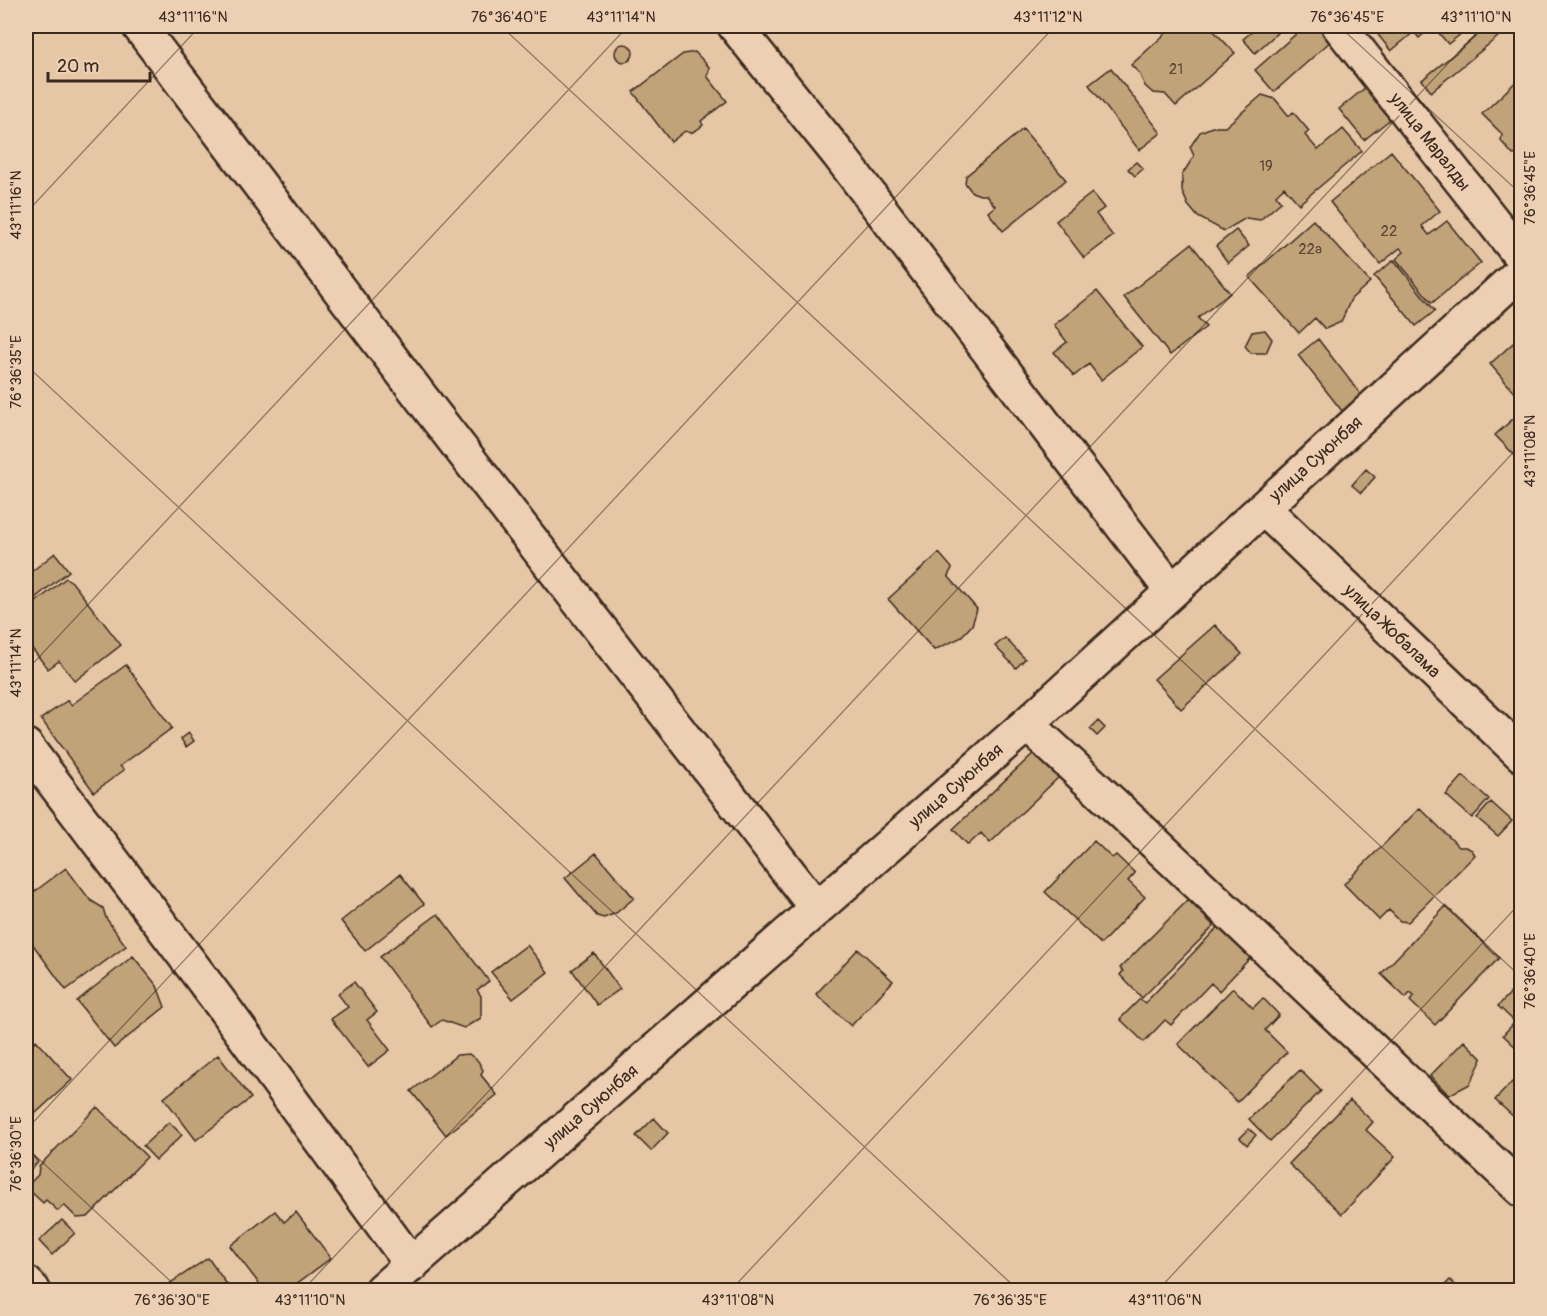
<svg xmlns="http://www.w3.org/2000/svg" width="1547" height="1316" font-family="Pangolin,sans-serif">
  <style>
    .building { fill: #c1a37a; stroke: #3b2a1e; stroke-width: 1.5 }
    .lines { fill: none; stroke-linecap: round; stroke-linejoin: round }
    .minor-casing { stroke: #3b2a1e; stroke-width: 38 }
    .minor { stroke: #edcfb3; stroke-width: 33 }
    .ticks { fill: none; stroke: #3b2a1e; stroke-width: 1.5; stroke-opacity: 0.45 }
    .labels { text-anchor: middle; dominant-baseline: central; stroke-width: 5; stroke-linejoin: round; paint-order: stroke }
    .number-label { font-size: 15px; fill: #5c4835 }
    .street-label { font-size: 18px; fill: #3b2a1e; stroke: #edcfb3 }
    .neatline { fill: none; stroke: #3b2a1e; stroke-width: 2 }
    .ticks-label { font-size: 15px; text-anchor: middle; fill: #3b2a1e }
  </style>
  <rect width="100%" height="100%" fill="#e5c7a6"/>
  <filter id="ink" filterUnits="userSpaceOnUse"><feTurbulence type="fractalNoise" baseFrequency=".0167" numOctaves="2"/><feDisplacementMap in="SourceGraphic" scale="12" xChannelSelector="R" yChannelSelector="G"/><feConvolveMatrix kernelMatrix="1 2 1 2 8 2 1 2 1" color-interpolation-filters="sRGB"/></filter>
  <g filter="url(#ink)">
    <path class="building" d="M1174 26H1209L1235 53 1176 106 1165 94 1153 93 1145 86 1139 73 1131 65Z
      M1259 26H1270L1277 33 1255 53 1243 39Z
      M1305 26H1320L1332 40 1274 92 1255 70Z
      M1371 26H1433L1419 38 1414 32 1391 51Z
      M1433 26H1471L1448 44Z
      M1489 26H1511L1431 92 1422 80Z
      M615 53a9 9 0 1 1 18 0a9 9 0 1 1-18 0Z
      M695 52 710 68 707 76 727 101 701 121 703 125 698 129 691 133 685 131 671 142 633 92 683 54Z
      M1111 68 1161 133 1139 150 1089 85Z
      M1522 76V158L1518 154 1513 155 1501 141 1502 134 1482 114Z
      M1366 87 1392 118 1364 140 1339 109Z
      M1262 95 1275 99 1289 116 1293 112 1309 131 1305 135 1318 150 1343 129 1362 151 1299 204 1284 187 1276 195 1281 202 1260 220 1246 218 1224 231 1198 217 1188 205 1182 191V175L1194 156 1190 147 1200 132 1212 127H1225Z
      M1023 129 1066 180 1003 231 988 212 995 206 986 195H980L972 192 965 183 966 176Z
      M1391 151 1440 211 1422 226 1429 235 1447 221 1481 263 1432 303 1396 259 1404 252 1400 248 1380 264 1330 202Z
      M1136 162 1143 169 1135 176 1128 169Z
      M1092 193 1104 208 1096 214 1113 236 1084 258 1056 221Z
      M1313 220 1370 282 1351 299 1341 322 1325 329 1315 318 1299 333 1249 277Z
      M1236 230 1249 246 1228 263 1216 246Z
      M1191 244 1230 293 1198 318 1206 327 1170 355 1124 297Z
      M1394 260 1435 311 1416 326 1374 276Z
      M1097 291 1142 347 1101 380 1089 364 1074 376 1054 352 1067 342 1054 325Z
      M1265 330 1272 339 1266 353H1251L1245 346 1252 332Z
      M1522 335V389L1516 394 1490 364Z
      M1318 339 1362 396 1342 411 1298 355Z
      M1522 411V463L1495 435Z
      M1366 469 1375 477 1361 493 1352 485Z
      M55 553 69 571 26 605V576Z
      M939 553 952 568 948 576 977 609 972 625 960 638 934 650 888 599Z
      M66 578 72 582 121 645 75 681 59 661 48 669 26 641V610Z
      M1215 625 1242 654 1181 709 1154 679Z
      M1005 638 1025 659 1016 668 995 646Z
      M126 665 172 728 120 766 124 770 94 792 41 719 68 700 71 705Z
      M1098 721 1105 728 1097 736 1090 729Z
      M189 733 194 741 186 747 181 739Z
      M1035 752 1059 777 990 843 981 833 968 845 953 829Z
      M1463 776 1489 799 1472 818 1446 795Z
      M1491 802 1512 821 1498 836 1477 818Z
      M1420 808 1459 847H1466L1472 850 1475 855 1408 922 1400 921 1389 910 1379 920 1344 884Z
      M1094 841 1112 858 1116 855 1135 873 1128 881 1145 897 1101 944 1045 892Z
      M596 853 634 898 616 913 604 918 597 916 565 878Z
      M66 868 90 900 103 908 106 918 126 946 66 990 26 935V898Z
      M400 874 424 904 365 951 341 921Z
      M1188 900 1214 926 1142 998 1120 975 1123 971 1120 968Z
      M1446 906 1499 958 1435 1025 1410 1001 1414 996 1410 993 1406 998 1381 974Z
      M438 914 489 981 477 990 481 996V1018L464 1028 442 1020 432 1027 380 957Z
      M1219 926 1251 957 1219 991 1211 983 1171 1025 1165 1020 1144 1042 1120 1019 1140 999 1145 1003Z
      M527 945 548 972 513 999 491 972Z
      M858 949 893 981 851 1026 816 994Z
      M594 953 620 989 597 1005 572 970Z
      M133 956 157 986 165 1007 114 1048 77 1001Z
      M1522 981V1053L1503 1035 1515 1022 1498 1006Z
      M354 982 377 1012 367 1020 390 1050 368 1067 331 1019 348 1007 338 994Z
      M1233 988 1253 1008 1263 998 1279 1015 1265 1030 1287 1052 1237 1102 1178 1044Z
      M36 1040 72 1080 26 1122V1050Z
      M1464 1041 1482 1059 1470 1084 1449 1095 1430 1076Z
      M469 1054 478 1061 483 1070 481 1075 497 1095 446 1135 411 1091 457 1055Z
      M218 1055 251 1098 196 1140 164 1098Z
      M1300 1070 1321 1091 1270 1141 1249 1119Z
      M1512 1082 1522 1091V1111L1515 1118 1495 1100Z
      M1350 1100 1373 1122 1366 1130 1395 1157 1342 1214 1289 1164Z
      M97 1107 147 1157 88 1217 77 1218 64 1205 58 1211 46 1200 43 1203 26 1187 38 1175 39 1166Z
      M654 1118 668 1133 651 1151 636 1136Z
      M169 1122 182 1135 156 1160 143 1146Z
      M1249 1129 1256 1135 1247 1145 1240 1138Z
      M27 1150 38 1162 26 1174V1152Z
      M275 1211 284 1222 296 1212 331 1258 288 1290H264L230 1246Z
      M62 1220 75 1233 52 1255 39 1241Z
      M208 1258 231 1290H160Z
      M1450 1280 1460 1289 1458 1290H1440Z"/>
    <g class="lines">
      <g class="minor-casing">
        <path id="minor" d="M139 26 433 413 817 909
          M735 26 839 155 1172 591
          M1339 26 1522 258
          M1263 508 1522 755
          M1027 724C1194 877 1356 1036 1522 1190
          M26 746 218 1000 412 1265
          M26 1283 33 1290
          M382 1290 1027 724 1522 271"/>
      </g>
      <use href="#minor" class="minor"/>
    </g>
  </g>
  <path class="ticks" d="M501 26 1522 978M1339 26 1522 195M26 213 200 26M26 365 1018 1290M26 671 628 26M26 1130 1055 26M26 1147 180 1290M303 1290 1483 26M731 1290 1522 443M1158 1290 1522 901"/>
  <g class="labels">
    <g class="number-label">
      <text x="1176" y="69">21</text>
      <text x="1266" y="166">19</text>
      <text x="1389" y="231">22</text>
      <text x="1310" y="249">22а</text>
    </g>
    <g class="street-label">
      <text transform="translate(1430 142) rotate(52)">улица Маралды</text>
      <text transform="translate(1316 459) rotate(-42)">улица Суюнбая</text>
      <text transform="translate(1392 631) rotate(44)">улица Жобалама</text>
      <text transform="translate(956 786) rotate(-41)">улица Суюнбая</text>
      <text transform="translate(591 1107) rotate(-41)">улица Суюнбая</text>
    </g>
  </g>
  <rect width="1547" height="1316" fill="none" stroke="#edcfb3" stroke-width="66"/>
  <path d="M48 72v9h102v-9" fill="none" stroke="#3b2a1e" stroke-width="3"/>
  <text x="57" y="72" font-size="18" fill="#3b2a1e" stroke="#edcfb3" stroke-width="4.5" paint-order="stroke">20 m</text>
  <rect x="33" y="33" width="1481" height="1250" class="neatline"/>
  <g class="ticks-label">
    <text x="193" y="22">43°11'16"N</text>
    <text x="509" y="22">76°36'40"E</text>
    <text x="621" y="22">43°11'14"N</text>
    <text x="1048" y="22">43°11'12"N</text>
    <text x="1347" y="22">76°36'45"E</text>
    <text x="1476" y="22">43°11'10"N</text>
    <text transform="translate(1530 188) rotate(-90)" y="5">76°36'45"E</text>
    <text transform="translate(16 205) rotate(-90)" y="5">43°11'16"N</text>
    <text transform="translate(16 372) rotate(-90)" y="5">76°36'35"E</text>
    <text transform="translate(1530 451) rotate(-90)" y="5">43°11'08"N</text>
    <text transform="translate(16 663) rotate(-90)" y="5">43°11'14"N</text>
    <text transform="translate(1530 971) rotate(-90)" y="5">76°36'40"E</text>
    <text transform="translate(16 1154) rotate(-90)" y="5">76°36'30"E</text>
    <text x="172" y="1305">76°36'30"E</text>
    <text x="310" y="1305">43°11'10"N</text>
    <text x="738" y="1305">43°11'08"N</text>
    <text x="1010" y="1305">76°36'35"E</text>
    <text x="1165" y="1305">43°11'06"N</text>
  </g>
</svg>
